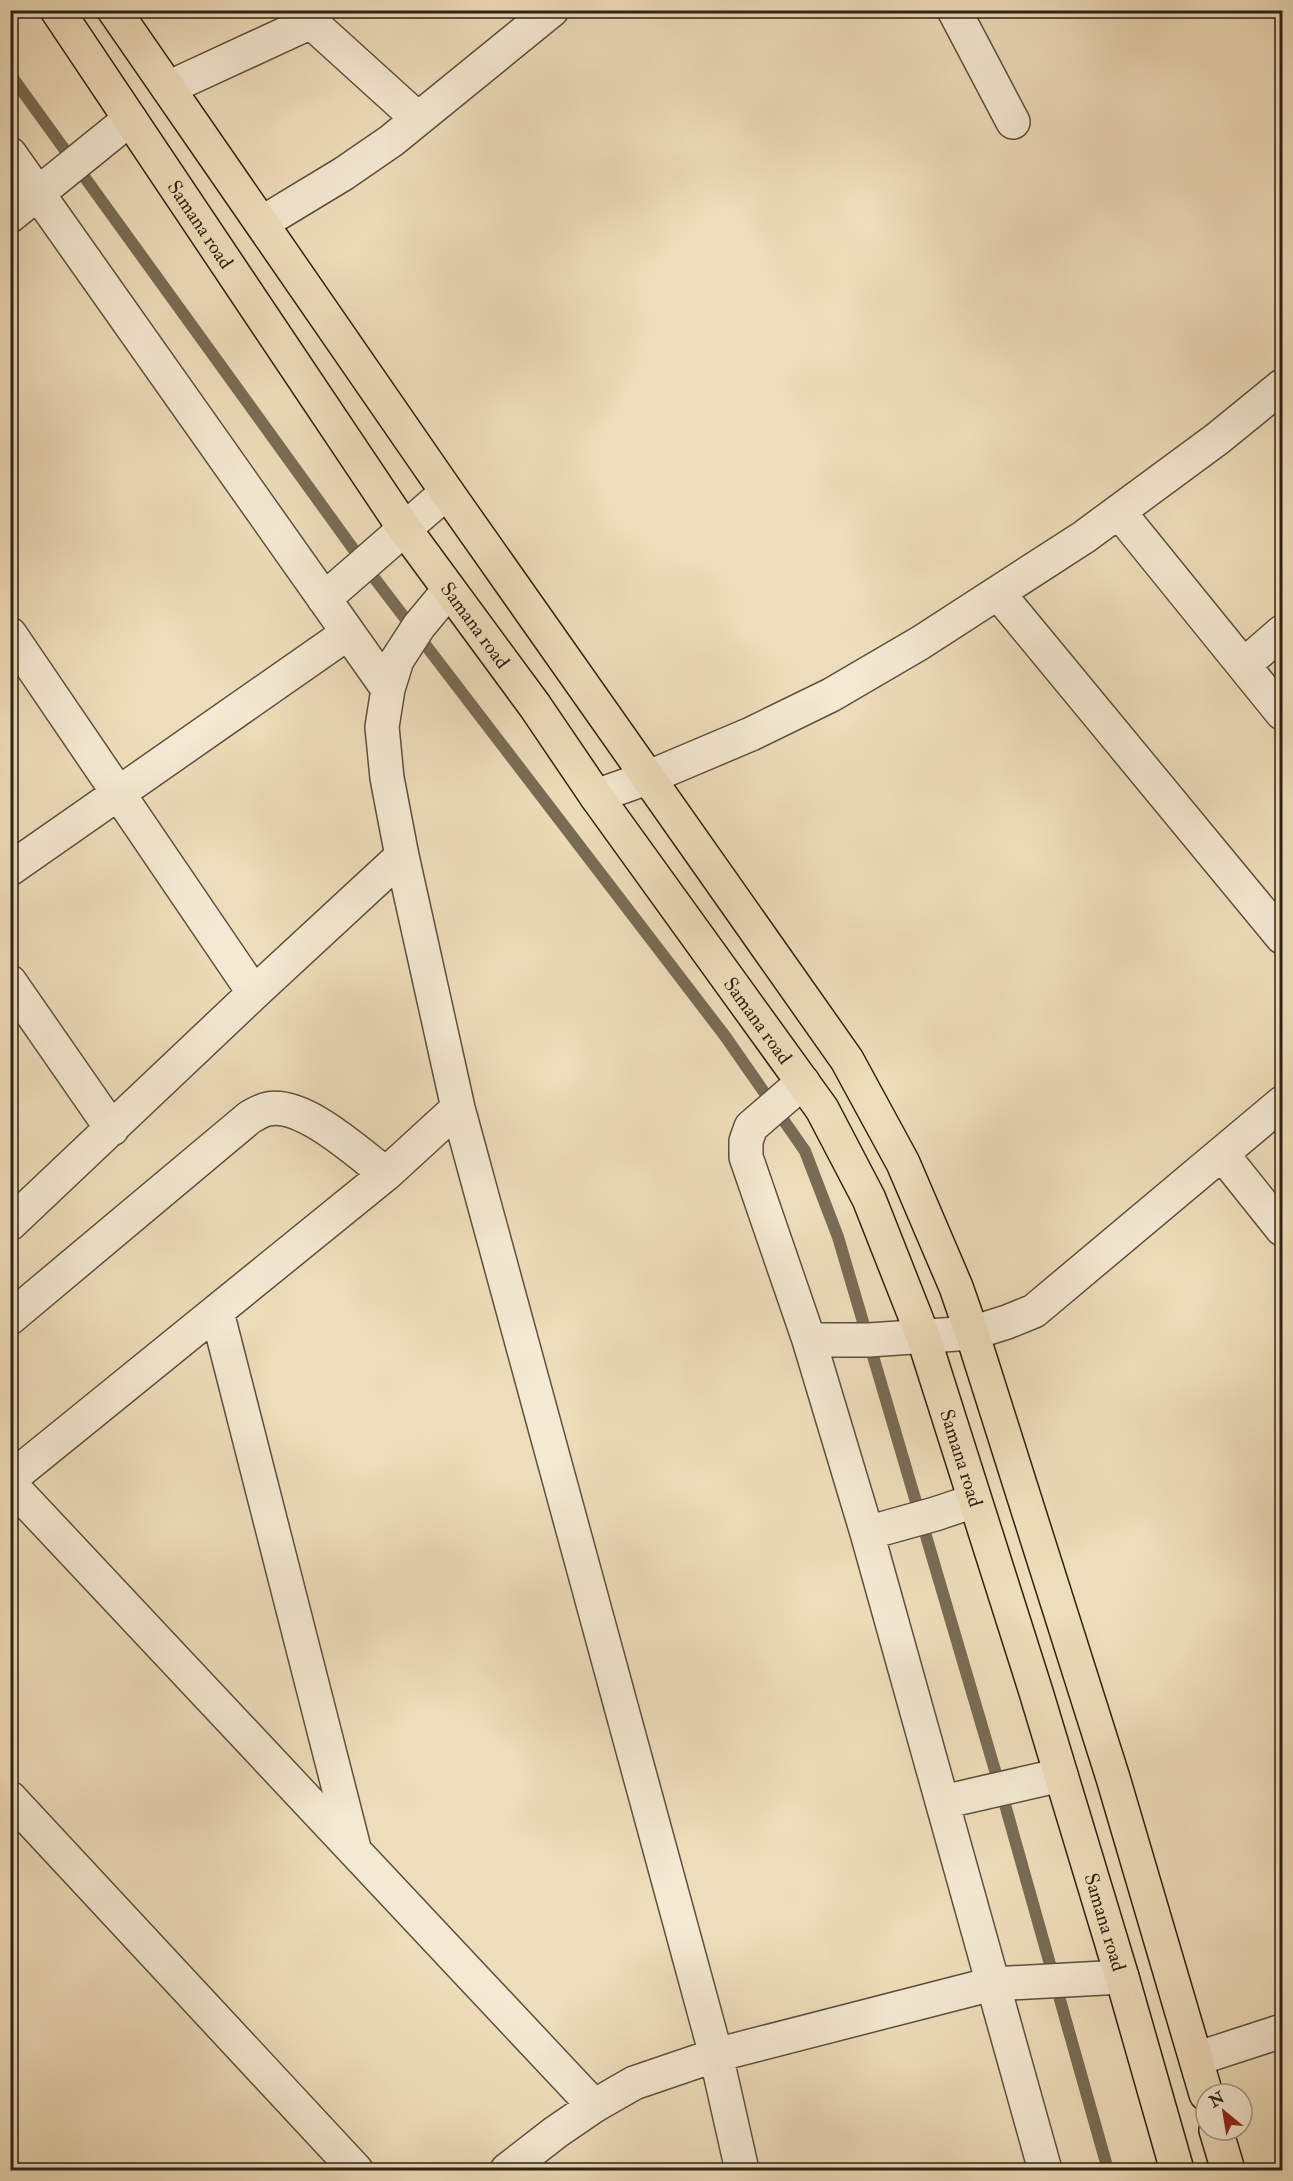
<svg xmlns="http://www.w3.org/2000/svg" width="1293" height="2181" font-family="'IM FELL Double Pica',serif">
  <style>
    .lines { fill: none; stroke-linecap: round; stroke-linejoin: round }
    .stream { stroke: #796c55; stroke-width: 12 }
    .minor-casing { stroke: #5d513d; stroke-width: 36 }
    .major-casing { stroke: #2d2213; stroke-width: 36 }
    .minor { stroke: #f4e9d2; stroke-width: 33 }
    .major { stroke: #eeddba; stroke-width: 33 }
    .labels { text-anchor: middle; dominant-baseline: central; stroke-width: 4.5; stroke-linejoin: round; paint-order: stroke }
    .street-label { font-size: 20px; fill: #2d2213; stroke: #f4e9d2 }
  </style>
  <rect width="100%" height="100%" fill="#eeddba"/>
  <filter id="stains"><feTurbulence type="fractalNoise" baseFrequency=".00333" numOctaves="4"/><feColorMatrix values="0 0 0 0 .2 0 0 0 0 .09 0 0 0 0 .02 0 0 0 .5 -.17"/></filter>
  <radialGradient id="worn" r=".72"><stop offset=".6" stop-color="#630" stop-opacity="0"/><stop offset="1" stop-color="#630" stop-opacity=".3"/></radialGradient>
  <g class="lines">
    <path class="stream" d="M10 74 375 579 725 1036 805 1151 838 1237 1004 1801 1108 2170"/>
    <g class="minor-casing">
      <path id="minor" d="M304 10 311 22 418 119
        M954 10 1013 122
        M168 88 311 22
        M10 154 388 689
        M10 216 130 119
        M262 223 343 174 391 141 552 10
        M1119 512 1282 713
        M449 590 419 626 397 660 388 689 382 727 387 778 402 856 458 1108 716 2055 742 2170
        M998 593 1282 937
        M324 599 447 492
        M10 634 254 993
        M1244 665 1282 632
        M596 796 647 778 751 734 831 695 920 643 1084 537 1217 439 1282 386
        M10 869 348 633
        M10 982 112 1129
        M803 1082 751 1127 746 1141V1157L809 1340 867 1533 1045 2170
        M1222 1154 1282 1229
        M10 1224 254 993 402 856
        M217 1312 354 1848
        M10 1318 250 1117C256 1114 262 1110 268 1109 304 1102 358 1153 386 1174
        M809 1340H869L972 1333 1007 1322 1034 1311 1282 1103
        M10 1479 386 1174 458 1108
        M10 1484 594 2106
        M867 1533 935 1514 974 1501
        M10 1798 356 2170
        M943 1802 1061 1775
        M1196 2059 1282 2031
        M507 2170 556 2132 594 2106 634 2083 716 2055 992 1984 1122 1977"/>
    </g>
    <g class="major-casing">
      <g id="major">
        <path id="s1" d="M57 10 404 528 535 706 596 796 822 1109 869 1199 923 1336 1036 1692 1122 1977 1177 2170"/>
        <path d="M114 10 447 492 847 1060 903 1163 956 1287 972 1333 1113 1778 1206 2094"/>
        <path d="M1216 2130 1228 2170"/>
      </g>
    </g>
    <use href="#minor" class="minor"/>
    <use href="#major" class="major"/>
  </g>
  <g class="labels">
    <g class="street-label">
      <text stroke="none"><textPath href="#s1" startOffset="258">Samana road</textPath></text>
      <text stroke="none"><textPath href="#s1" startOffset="744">Samana road</textPath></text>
      <text stroke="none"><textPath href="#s1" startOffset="1230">Samana road</textPath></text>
      <text stroke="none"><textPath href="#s1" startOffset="1716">Samana road</textPath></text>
      <text stroke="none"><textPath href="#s1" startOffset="2202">Samana road</textPath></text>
    </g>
  </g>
  <rect width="1293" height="2181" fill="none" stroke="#eeddba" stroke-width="36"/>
  <rect x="12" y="12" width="1269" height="2157" fill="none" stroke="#2d2213" stroke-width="3"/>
  <rect x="18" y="18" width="1257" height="2145" fill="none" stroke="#2d2213" stroke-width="1.5"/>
  <g transform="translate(1224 2112) rotate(330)"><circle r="28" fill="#f4e9d2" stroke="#a49986" stroke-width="1.5"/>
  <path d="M0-4.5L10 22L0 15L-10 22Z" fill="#8f2418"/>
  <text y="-9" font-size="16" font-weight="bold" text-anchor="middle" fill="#2d2213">N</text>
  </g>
  <rect width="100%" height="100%" filter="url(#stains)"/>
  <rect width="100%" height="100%" fill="url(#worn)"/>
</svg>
